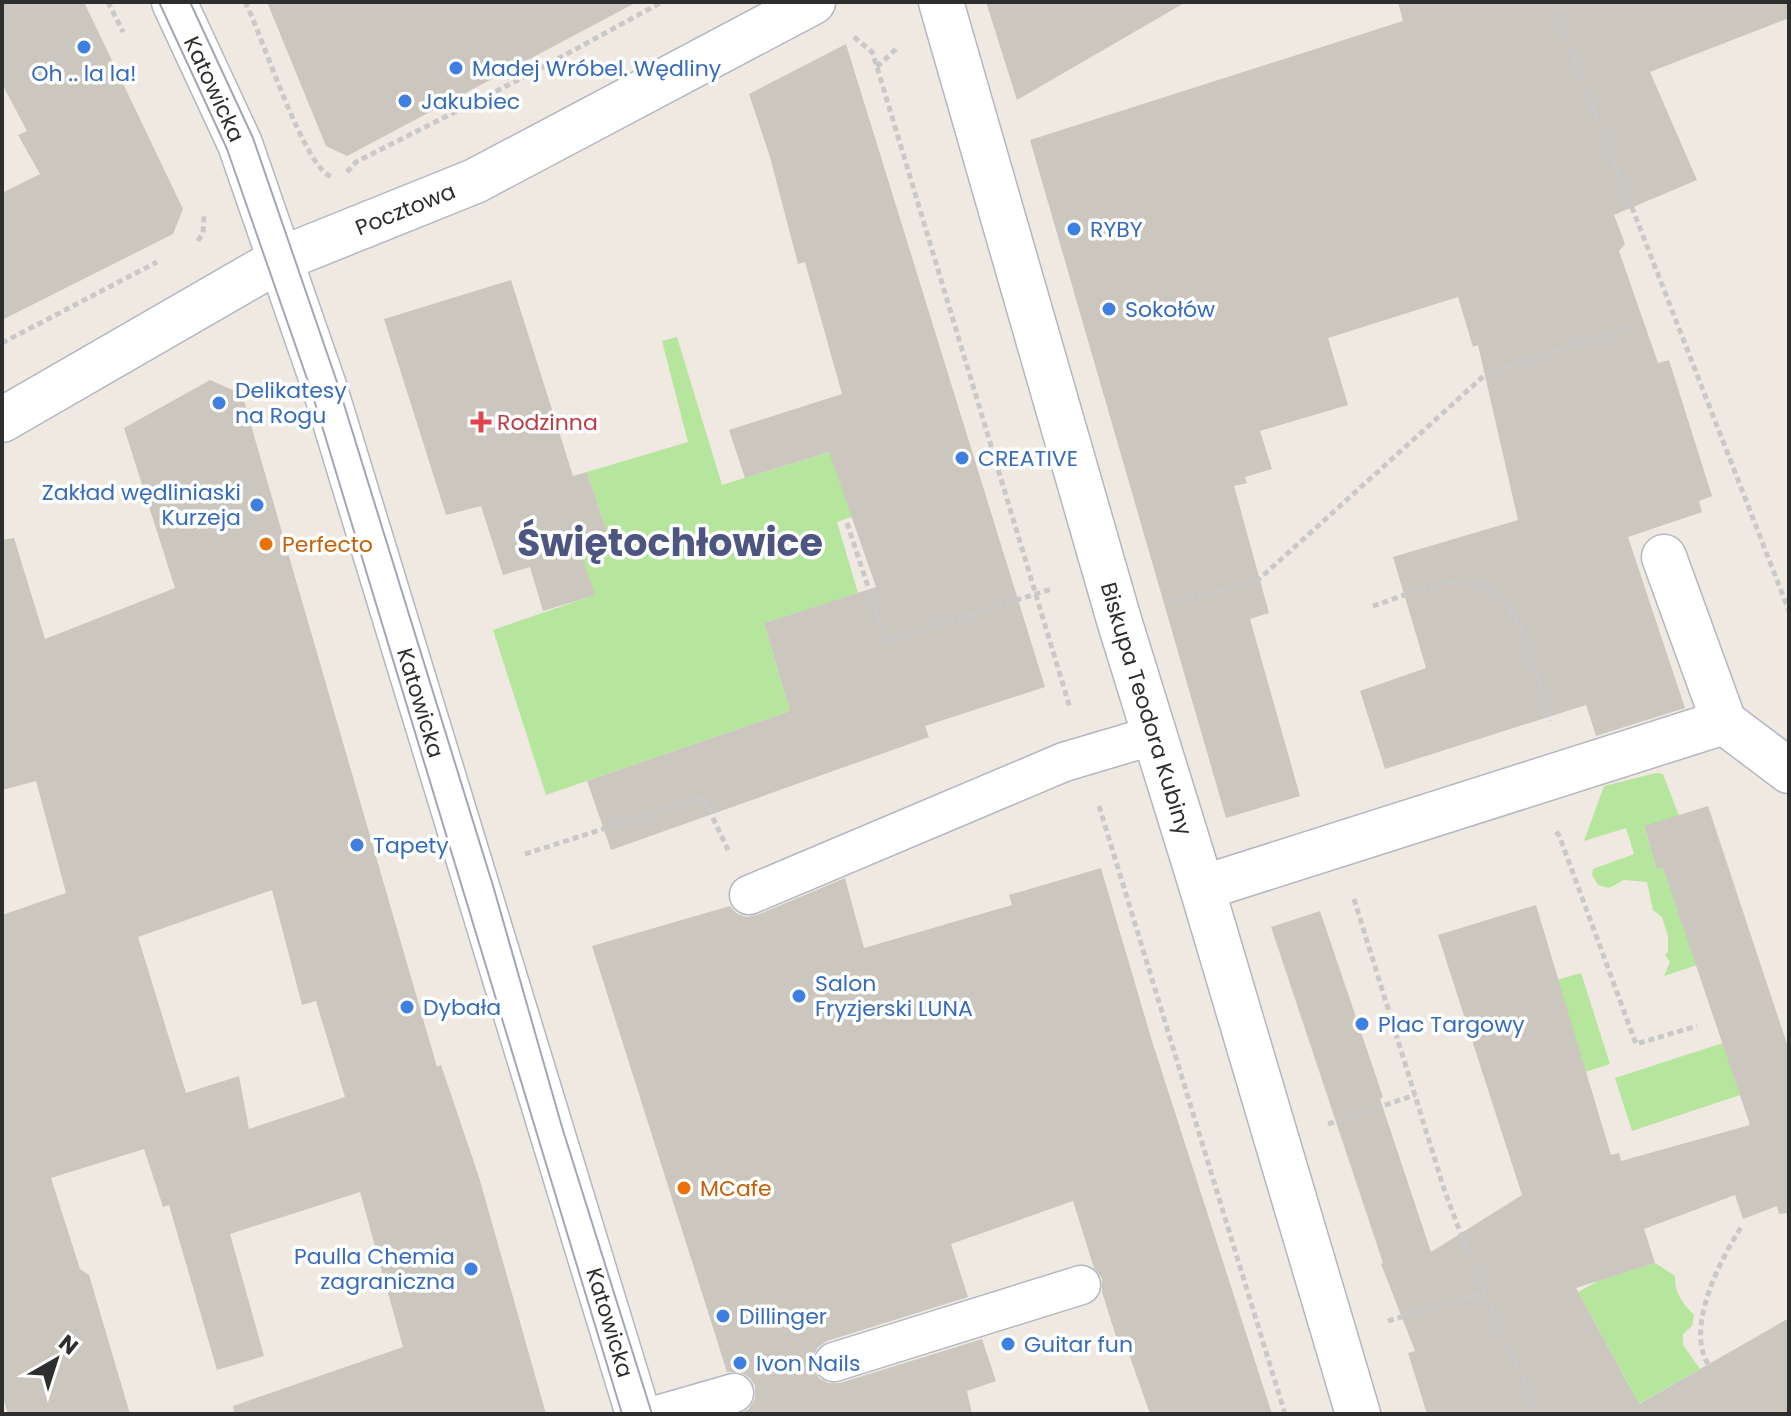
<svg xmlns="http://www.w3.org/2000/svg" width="1791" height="1416" font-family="Poppins,sans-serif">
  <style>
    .green { fill: #b6e59e }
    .building { fill: #cbc7bf; fill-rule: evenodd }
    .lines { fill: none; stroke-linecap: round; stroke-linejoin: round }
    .service-casing { stroke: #b4b7c1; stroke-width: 41 }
    .pedestrian-casing { stroke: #b4b7c1; stroke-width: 47 }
    .minor-casing { stroke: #b4b7c1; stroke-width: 47 }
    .path { stroke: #c9c9c9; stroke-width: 5; stroke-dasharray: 6 4; stroke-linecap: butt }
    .service { stroke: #fff; stroke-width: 38 }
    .pedestrian { stroke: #fff; stroke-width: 44 }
    .minor { stroke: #fff; stroke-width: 44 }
    .tram { stroke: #a3a6b8; stroke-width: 2 }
    .shop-dot { fill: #3f7fe0; stroke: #fff; stroke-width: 3 }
    .health-dot { fill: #e0444e; stroke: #fff; stroke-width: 3 }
    .food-dot { fill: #e8710a; stroke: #fff; stroke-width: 3 }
    .labels { text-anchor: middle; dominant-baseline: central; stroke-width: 7; stroke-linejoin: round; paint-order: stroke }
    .shop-label { font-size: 22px; fill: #366cbe; stroke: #fff; text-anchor: start }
    .street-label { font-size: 22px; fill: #2e2e2e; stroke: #fff }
    .health-label { font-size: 22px; fill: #be3a42; stroke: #fff; text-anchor: start }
    .food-label { font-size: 22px; fill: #c56008; stroke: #fff; text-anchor: start }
    .town-label { font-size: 38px; font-weight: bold; fill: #4d5680; stroke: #fff }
  </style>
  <rect width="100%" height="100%" fill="#efe9e1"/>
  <path class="green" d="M677 337 722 485 859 443 881 507 837 522 858 593 764 623 790 711 546 795 493 630 594 595 580 551 610 541 587 472 688 442 662 341Z
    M1656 773 1663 774 1679 816 1644 827 1657 868H1663L1697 965 1664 976 1670 962 1665 955 1668 952V936L1662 917 1653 910 1647 882 1624 880 1609 888 1598 885 1592 875 1593 869 1634 854 1626 828 1584 841 1604 786Z
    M1581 973 1610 1064 1585 1072 1557 980Z
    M1723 1043 1740 1095 1632 1131 1615 1078Z
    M1655 1263 1675 1276C1674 1292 1683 1304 1694 1315L1692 1326 1683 1334V1345L1700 1369 1631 1408 1629 1385 1578 1292 1600 1280Z"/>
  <path class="building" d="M2 2H84L183 209 173 234 2 320V193L40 174 18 135 27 131 2 84Z
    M267 2H637L347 156 326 146Z
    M986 2H1186L1017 100Z
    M1398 2H1789V18L1650 72 1697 180 1614 215 1625 244 1619 251 1658 363 1669 360 1712 496 1699 501 1702 512 1628 537 1685 708 1596 736 1586 705 1385 769 1360 691 1426 668 1393 557 1518 520 1478 345 1473 347 1458 297 1328 338 1348 405 1260 431 1272 469 1245 477 1247 483 1234 486 1269 613 1250 619 1300 796 1226 818 1030 140 1403 21Z
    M846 44 1045 687 925 726 929 737 611 850 587 781 790 711 764 623 876 587 829 452 745 478 729 430 842 394 805 262 798 264 770 157 749 94Z
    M511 280 573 476 587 472 610 541 580 551 595 595 543 611 530 567 503 575 481 506 446 515 384 319Z
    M210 380 242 394 437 1067 441 1065 479 1177 546 1414H234L233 1406 403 1347 360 1192 230 1234 264 1356 217 1370 169 1205 163 1207 144 1149 51 1178 80 1269 89 1275 130 1414H8L2 1394V915L66 893 36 781 2 790V540L14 538 45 639 175 588 124 428ZM272 890 302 1005 316 1001 345 1097 249 1129 239 1076 186 1093 138 937Z
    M1708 806 1789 1050V1213L1779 1214 1777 1206 1743 1219 1735 1195 1644 1229 1655 1263 1576 1288 1639 1404 1789 1318V1414H1427L1408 1353 1415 1351 1381 1264 1383 1263 1271 927 1320 911 1383 1097 1380 1099 1431 1252 1522 1195 1438 935 1536 905 1611 1155 1619 1153 1621 1161 1750 1125 1663 868 1657 869 1644 826Z
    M1101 868 1152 1041 1272 1414H1150L1124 1340 1118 1343 1102 1292V1278L1094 1268 1073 1201 951 1244 968 1297 827 1341 818 1347 813 1356V1368L819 1378 828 1383H840L982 1339 996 1381 967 1391 972 1414H740L749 1409 755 1399V1386L750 1378 740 1372H727L592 946 730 906 736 913 746 917 757 915 845 878 864 948 1012 905 1009 895Z"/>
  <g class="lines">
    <g class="service-casing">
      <path id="service" d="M749 895 1064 762 1155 735
        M834 1362 1081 1285
        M661 1414 734 1393"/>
    </g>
    <g class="pedestrian-casing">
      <g id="pedestrian">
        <path id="s1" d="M174 2 240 144 325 389 638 1414"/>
      </g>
    </g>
    <g class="minor-casing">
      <g id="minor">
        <path id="s2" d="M941 2 1119 620 1202 888 1358 1414"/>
        <path id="s3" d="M2 420 281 259 475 181 813 2"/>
        <path d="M1664 557 1724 722 1789 771"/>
        <path d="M1202 888 1724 722"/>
      </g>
    </g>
    <path class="path" d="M108 2 123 32
      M245 2C262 34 304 169 332 177
      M1552 2 1789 611
      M854 37 872 52 877 67 1070 708
      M877 67 898 47
      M347 172 356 162 532 73 662 2
      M198 241 203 233 204 216
      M2 343 157 262
      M847 523 886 641 1052 589
      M1169 604 1257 581 1487 373 1635 326
      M1373 606C1401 597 1433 582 1462 581 1522 579 1536 676 1550 721
      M1099 806 1285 1414
      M1556 832 1559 835 1636 1044 1697 1026
      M525 854 703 797 728 850
      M1354 899 1445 1192 1473 1266 1538 1414
      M1328 1124 1415 1095
      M1388 1321 1484 1292
      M1708 1364C1685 1327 1721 1258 1742 1226"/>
    <use href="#service" class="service"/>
    <use href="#pedestrian" class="pedestrian"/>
    <use href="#minor" class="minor"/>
    <path class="tram" d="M159 2 227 149 312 393 622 1414
      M190 2 253 138 338 385 494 889 562 1127 652 1414"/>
  </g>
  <g class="shop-dot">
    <circle cx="84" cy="47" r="8"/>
    <circle cx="456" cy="68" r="8"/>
    <circle cx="405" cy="101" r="8"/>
    <circle cx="1074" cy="229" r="8"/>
    <circle cx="1109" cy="309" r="8"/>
    <circle cx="219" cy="403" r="8"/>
    <circle cx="962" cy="458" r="8"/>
    <circle cx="257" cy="505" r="8"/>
    <circle cx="357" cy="845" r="8"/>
    <circle cx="799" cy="996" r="8"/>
    <circle cx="407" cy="1007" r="8"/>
    <circle cx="1362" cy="1024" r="8"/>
    <circle cx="471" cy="1269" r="8"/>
    <circle cx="723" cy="1316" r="8"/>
    <circle cx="1008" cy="1344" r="8"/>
    <circle cx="740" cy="1363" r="8"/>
  </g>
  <path class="health-dot" d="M477 410h8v8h8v8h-8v8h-8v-8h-8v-8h8z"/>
  <g class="food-dot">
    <circle cx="266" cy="544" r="8"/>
    <circle cx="684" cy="1188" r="8"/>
  </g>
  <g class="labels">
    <g class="shop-label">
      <text x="472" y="68">Madej Wróbel. Wędliny</text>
      <text x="84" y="73" text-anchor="middle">Oh .. la la!</text>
      <text x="421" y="101">Jakubiec</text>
      <text x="1090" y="229">RYBY</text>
      <text x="1125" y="309">Sokołów</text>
      <text x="235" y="390">Delikatesy<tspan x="235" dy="25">na Rogu</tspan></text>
      <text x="978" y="458">CREATIVE</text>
      <text x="241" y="492" text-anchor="end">Zakład wędliniaski<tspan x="241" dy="25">Kurzeja</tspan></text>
      <text x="373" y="845">Tapety</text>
      <text x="815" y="983">Salon<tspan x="815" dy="25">Fryzjerski LUNA</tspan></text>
      <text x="423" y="1007">Dybała</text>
      <text x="1378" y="1024">Plac Targowy</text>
      <text x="455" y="1256" text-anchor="end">Paulla Chemia<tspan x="455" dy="25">zagraniczna</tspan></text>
      <text x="739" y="1316">Dillinger</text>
      <text x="1024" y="1344">Guitar fun</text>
      <text x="756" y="1363">Ivon Nails</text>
    </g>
    <g class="street-label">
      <text stroke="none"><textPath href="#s1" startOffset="96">Katowicka</textPath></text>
      <text stroke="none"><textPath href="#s3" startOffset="456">Pocztowa</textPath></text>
      <text stroke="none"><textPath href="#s1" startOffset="744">Katowicka</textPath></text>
      <text stroke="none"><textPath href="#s2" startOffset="736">Biskupa Teodora Kubiny</textPath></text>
      <text stroke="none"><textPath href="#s1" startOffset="1392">Katowicka</textPath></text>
    </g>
    <g class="health-label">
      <text x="497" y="422">Rodzinna</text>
    </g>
    <g class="food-label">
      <text x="282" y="544">Perfecto</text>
      <text x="700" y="1188">MCafe</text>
    </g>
    <g class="town-label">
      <text x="670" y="542">Świętochłowice</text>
    </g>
  </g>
  <rect width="1791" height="1416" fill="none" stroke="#2e2e2e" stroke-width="8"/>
  <g transform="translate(56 1360) rotate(39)" stroke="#ffffff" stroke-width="6" paint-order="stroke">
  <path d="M0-6L14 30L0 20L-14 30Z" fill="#2e2e2e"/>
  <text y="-12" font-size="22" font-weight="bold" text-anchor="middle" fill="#2e2e2e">N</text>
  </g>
</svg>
